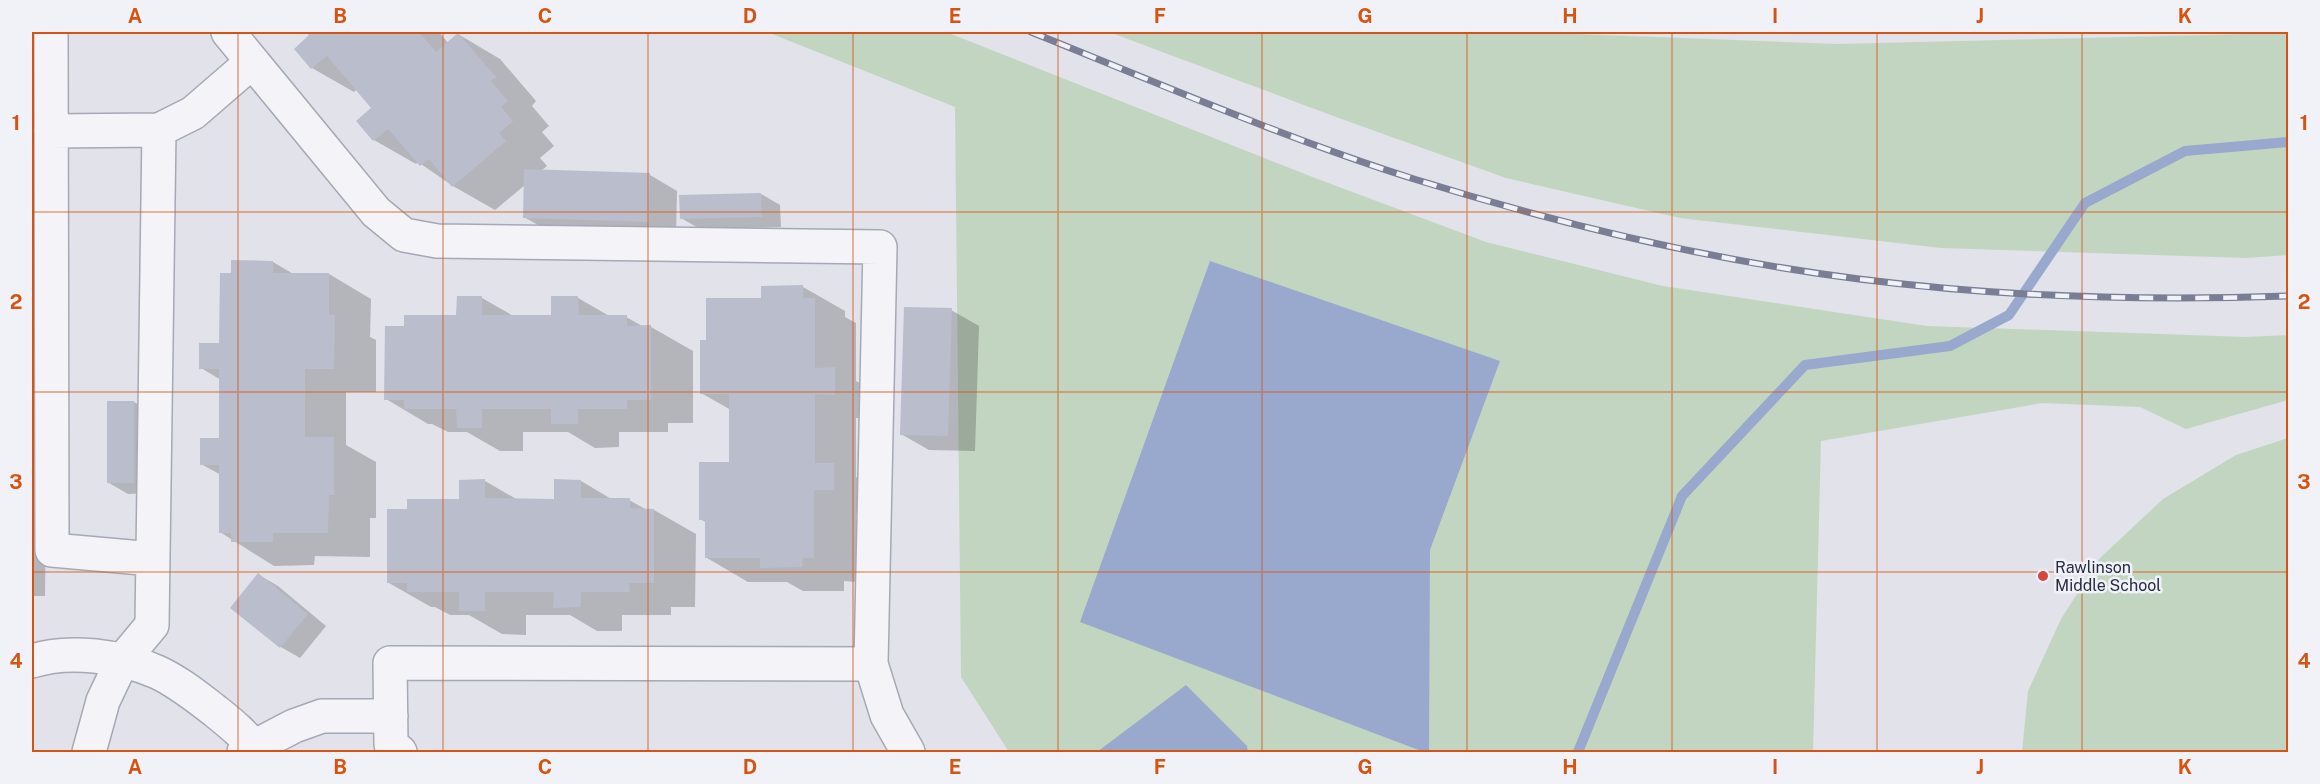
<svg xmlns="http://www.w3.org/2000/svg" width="2320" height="784" font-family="'Public Sans',sans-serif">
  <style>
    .green { fill: #c2d5c1 }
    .water { fill: #99a8cd }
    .shadow { fill: #0003 }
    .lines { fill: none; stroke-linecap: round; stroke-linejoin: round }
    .stream { stroke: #99a8cd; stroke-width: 10 }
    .building { fill: #babdcb }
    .minor-casing { stroke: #a6a8b5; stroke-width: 36 }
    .minor { stroke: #f4f4f8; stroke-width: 33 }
    .rail-casing { stroke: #797e95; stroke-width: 7 }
    .rail { stroke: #f0f2f8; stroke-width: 4.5; stroke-dasharray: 14; stroke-linecap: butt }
    .grid { fill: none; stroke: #d55412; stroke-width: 1.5; stroke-opacity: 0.55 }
    .poi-dot { fill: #d7453e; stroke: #f0f2f8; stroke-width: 2 }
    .labels { text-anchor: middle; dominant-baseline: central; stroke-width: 5; stroke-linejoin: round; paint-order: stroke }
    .poi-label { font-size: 16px; fill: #282c43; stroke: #f0f2f8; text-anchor: start }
    .neatline { fill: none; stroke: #d55412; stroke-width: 2 }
    .grid-label { font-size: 20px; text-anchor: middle; font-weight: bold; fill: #d55412 }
  </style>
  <rect width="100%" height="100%" fill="#e1e2ea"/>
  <path class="green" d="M767 32H946L1315 178 1486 242 1663 286 1927 326 2246 337 2288 335V400L2186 429 2140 407 2042 403 1821 441 1813 752H1009L961 677 955 107Z
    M1109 32H1524L1837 44 2288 33V255L2246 258 1941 248 1680 218 1506 178 1336 117Z
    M2288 438V752H2022L2028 691 2061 619 2100 558 2163 499 2236 455Z"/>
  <path class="water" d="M1210 261 1500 361 1430 550 1429 752H1424L1080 622Z
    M1186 685 1247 746 1248 752H1097Z"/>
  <path class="shadow" d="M32 32 46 40V126H32Z
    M308 32H439L448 43 458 34 500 59 536 101 532 106 549 126 542 132 554 146 540 158 547 166 541 171 650 175 677 191 676 236 552 233 524 217 525 185 495 210 453 186 418 162 416 164 374 140 373 109 357 89 354 92 312 68V36Z
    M761 194 780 205 781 227 700 229 681 218Z
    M273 262 295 275 329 274 371 299 370 337 376 340V392H346V445L376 462V518H370V557L315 556 314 565 274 566 220 532 221 475 201 464 221 440V380L201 368 221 344 233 275Z
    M803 287 845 311V317L856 323V381L877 393 876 418H856V477L876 489 875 513H856V582L844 581V591H803L787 582H748L707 558 706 522 700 519 731 463V410L701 393 707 342 762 300Z
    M553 297 578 298 611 317H626L644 327H651L693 351V423H668V432H619V447L595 448 568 432H523V451H500L467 432H448L432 424H428L386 399 406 327 458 317 482 298 515 317H553Z
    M951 310 979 326 975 451 929 450 901 434Z
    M134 402 153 413V493L128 494 109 483Z
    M485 481 518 500H556L581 481 613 500H629L647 510H654L696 534 695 607H671V615H622V631H597L570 615H526V635L502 634 469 615H450L435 607H431L389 583 409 510 461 500Z
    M32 502 46 510 45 596H32Z
    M259 575 278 586 326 626 300 658 281 647 232 608Z"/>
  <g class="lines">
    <path class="stream" d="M1578 752 1682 496 1805 365 1950 346 2009 315 2085 203 2185 151 2288 142"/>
  </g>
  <path class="building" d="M306 32H419L436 52 458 33 496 77 491 81 508 101 501 107 513 121 499 133 506 141 452 187 429 159 420 166 388 129 373 141 356 121 371 108 327 56 311 69 294 49 309 35Z
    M524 169 650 173 649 222 523 218Z
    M761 193 762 217 680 219 679 195Z
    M231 260 273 261V273H329V314L335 315 334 369H305V437H334V495H329L328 533H273V542H231V533H219V465H200V438H219V369H199V343H219L220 273H231Z
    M803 285V298H815V368L835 367V395L815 394V463H834V490H814V558H803L802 567 760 568V558H705V520H699V462H729V394H700V340H706V298H761V286Z
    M457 296H482V315H551V296H578L579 315H627V326L651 325V400H627V409H578V424H551V409H482V428H457L456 409H404V400H384L385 326H404V315H456Z
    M904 307 952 308 948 436 900 435Z
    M107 401H134V483H107Z
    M485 479V498L554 499V479L581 480V498H630V508L654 509V583H629L630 592H581V607L553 608 554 592H485V611H459V592H407V583H387V509H407V499H459V480Z
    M258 573 308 614 280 648 230 608Z"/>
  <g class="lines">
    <g class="minor-casing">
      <path id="minor" d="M51 32 52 550 153 559
        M228 32 376 212 404 235 437 241 880 247 871 664 887 715 908 752
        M51 131 159 130 193 113 252 62
        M32 661C69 649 121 656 157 672 177 681 197 697 214 710 229 722 247 736 256 752
        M89 752 103 701 122 661 152 625 159 130
        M244 752 294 726 322 716H391
        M400 752 391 744 390 663 871 664"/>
    </g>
    <use href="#minor" class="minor"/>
    <g class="rail-casing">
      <path id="rail" d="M1031 32C1158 83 1284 138 1414 179 1559 224 1709 260 1859 279 2001 297 2146 301 2288 296"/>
    </g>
    <use href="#rail" class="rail"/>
  </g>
  <path class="grid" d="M238 32V752M443 32V752M648 32V752M853 32V752M1058 32V752M1262 32V752M1467 32V752M1672 32V752M1877 32V752M2082 32V752M32 212H2288M32 392H2288M32 572H2288"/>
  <circle class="poi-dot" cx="2043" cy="576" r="6"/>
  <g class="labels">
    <g class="poi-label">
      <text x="2055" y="567">Rawlinson<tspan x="2055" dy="18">Middle School</tspan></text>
    </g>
  </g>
  <rect width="2320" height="784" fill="none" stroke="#f0f2f8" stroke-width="66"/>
  <rect x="33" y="33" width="2254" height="718" class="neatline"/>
  <g class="grid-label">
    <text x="135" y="23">A</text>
    <text x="340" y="23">B</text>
    <text x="545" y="23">C</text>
    <text x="750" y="23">D</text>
    <text x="955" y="23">E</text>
    <text x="1160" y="23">F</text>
    <text x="1365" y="23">G</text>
    <text x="1570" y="23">H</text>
    <text x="1775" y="23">I</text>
    <text x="1980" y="23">J</text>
    <text x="2185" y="23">K</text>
    <text x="16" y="130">1</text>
    <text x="2304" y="130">1</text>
    <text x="16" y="309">2</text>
    <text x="2304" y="309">2</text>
    <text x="16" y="489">3</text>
    <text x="2304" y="489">3</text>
    <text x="16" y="668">4</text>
    <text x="2304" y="668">4</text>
    <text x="135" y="774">A</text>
    <text x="340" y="774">B</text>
    <text x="545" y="774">C</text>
    <text x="750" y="774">D</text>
    <text x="955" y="774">E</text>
    <text x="1160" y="774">F</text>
    <text x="1365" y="774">G</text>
    <text x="1570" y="774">H</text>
    <text x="1775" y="774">I</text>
    <text x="1980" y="774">J</text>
    <text x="2185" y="774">K</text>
  </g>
</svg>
